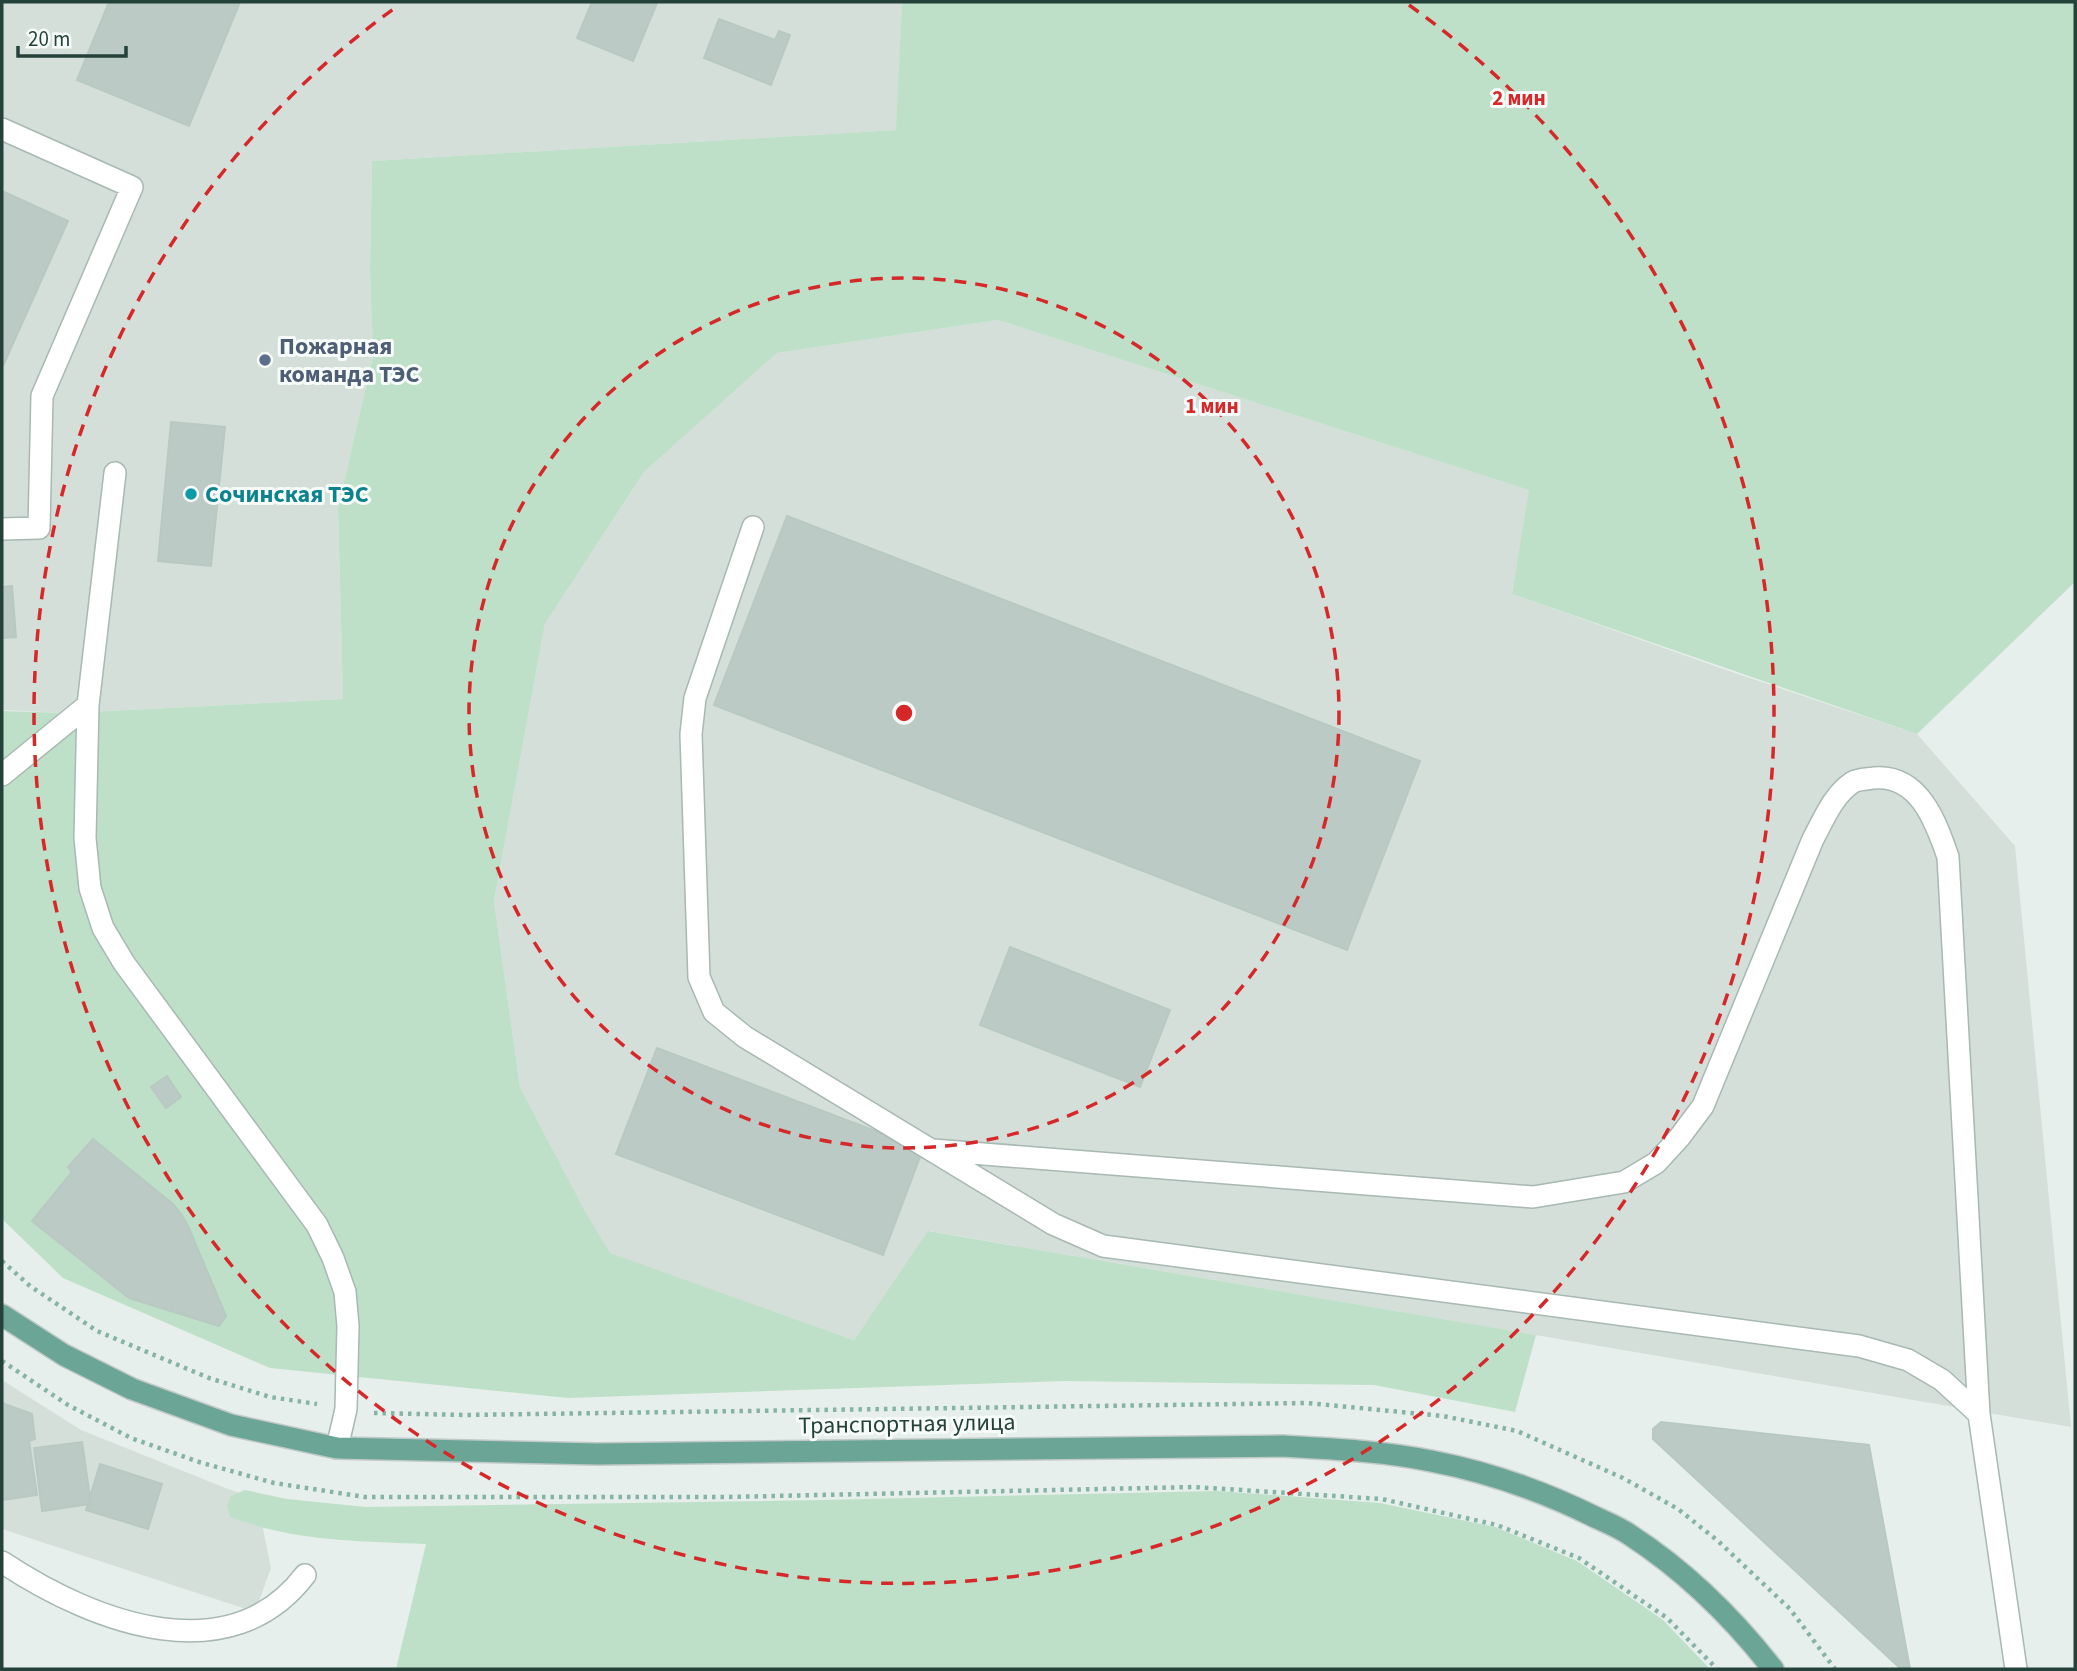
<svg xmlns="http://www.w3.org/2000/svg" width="2077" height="1671" font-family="'Source Sans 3',sans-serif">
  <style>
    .built { fill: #d4dfda }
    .green { fill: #bfe0c8 }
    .building { fill: #bbcac4; stroke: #b8c9c2; stroke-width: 2 }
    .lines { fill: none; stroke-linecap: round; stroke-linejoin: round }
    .minor-casing { stroke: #a8b8b2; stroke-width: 24 }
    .major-casing { stroke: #c2cac8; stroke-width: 24 }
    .path { stroke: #86b3a5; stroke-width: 4.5; stroke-dasharray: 3.5 5; stroke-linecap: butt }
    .minor { stroke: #fff; stroke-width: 21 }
    .major { stroke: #6aa596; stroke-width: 21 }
    .ring { fill: none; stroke: #d62828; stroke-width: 3.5; stroke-dasharray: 12 9 }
    .service-dot { fill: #5c6f8a; stroke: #f7fbf9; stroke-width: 2.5 }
    .culture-dot { fill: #0f9aa8; stroke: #f7fbf9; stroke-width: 2.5 }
    .labels { text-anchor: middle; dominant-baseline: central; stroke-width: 6; stroke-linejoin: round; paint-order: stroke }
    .service-label { font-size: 24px; font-weight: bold; fill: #4e5e75; stroke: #f7fbf9; text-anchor: start }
    .culture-label { font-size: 24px; font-weight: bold; fill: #0d838f; stroke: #f7fbf9; text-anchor: start }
    .street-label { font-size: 24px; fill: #24423a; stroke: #f7fbf9 }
    .centre { fill: #d62828; stroke: #f7fbf9; stroke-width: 3.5 }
    .ring-label { font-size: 21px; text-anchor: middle; font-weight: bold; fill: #d62828; stroke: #f7fbf9; stroke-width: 6; stroke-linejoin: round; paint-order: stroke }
  </style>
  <rect width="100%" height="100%" fill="#e6efeb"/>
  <path class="built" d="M2 2H902L897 130 372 161 370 270 373 356 338 508 343 699 69 713 2 710Z
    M998 320 1530 490 1512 594 1726 670 1917 734 2015 846 2071 1427 929 1231 854 1340 610 1254 585 1211 520 1087 494 901 545 624 644 472 777 353Z
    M2 1380 81 1430 228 1489 276 1505 263 1529 271 1568 255 1612 2 1529Z"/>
  <path class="green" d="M902 2H2075V582L1917 734 1512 594 1529 490 998 320 777 353 644 472 545 624 494 901 520 1087 585 1211 610 1253 854 1340 928 1231 1536 1335 1515 1412 1374 1385 1064 1381 568 1398 270 1368 63 1278 2 1219V711L69 713 343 699 338 508 373 356 370 270 372 161 896 130Z
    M245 1490 287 1499 366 1507 821 1500 1218 1491 1380 1503 1495 1527 1577 1561 1663 1620 1710 1669H396L426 1544C356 1541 297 1542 230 1517L227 1506 231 1496Z"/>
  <path class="building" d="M109 2H240L189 126 77 80Z
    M592 2 657 3 633 61 577 38Z
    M719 19 775 40 779 31 790 35 771 85 704 58Z
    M2 191 68 221 2 368Z
    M171 422 225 427 211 566 158 561Z
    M787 516 1420 761 1347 950 714 705Z
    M12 586 16 637 2 638V587Z
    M1010 947 1170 1010 1140 1087 980 1025Z
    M657 1048 923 1149 883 1255 616 1154Z
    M167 1076 181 1097 166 1108 151 1087Z
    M93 1139 173 1204 181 1214 188 1226 226 1316 219 1326 129 1298 32 1221 72 1172 68 1167Z
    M2 1403 32 1414 35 1439 29 1441 37 1495 2 1500Z
    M1661 1422 1869 1445 1910 1669H1901L1653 1439V1429Z
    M82 1442 91 1504 42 1511 34 1448Z
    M100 1464 162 1484 148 1529 86 1510Z"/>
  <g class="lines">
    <g class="minor-casing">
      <path id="minor" d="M2 129 132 187 42 396 39 528 2 529
        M753 527 695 698 691 734 699 977 714 1012 745 1037 1053 1224 1103 1246 1859 1346 1908 1360 1942 1380 1979 1414 2016 1669
        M88 705 85 838 90 888 103 928 124 963 317 1225 333 1258 345 1292 348 1326 346 1409 337 1448
        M2 775 88 705 115 473
        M933 1150 1533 1197 1624 1182 1656 1163 1679 1138 1703 1106 1813 839C1824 819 1833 795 1853 782 1858 779 1868 779 1874 778 1919 774 1936 822 1948 857L1979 1414
        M2 1562C100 1627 232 1671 305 1575"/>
    </g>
    <g class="major-casing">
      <path id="major" d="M2 1315 64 1355 132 1389 231 1425 337 1448 597 1454 1283 1446C1332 1449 1382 1451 1431 1461 1488 1472 1545 1492 1597 1518 1608 1523 1620 1528 1630 1535 1684 1570 1733 1618 1773 1669"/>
    </g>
    <path class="path" d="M2 1261 30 1286 97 1331 209 1378 270 1397 317 1404
      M2 1361 68 1405 131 1438 199 1462 274 1483 365 1497H726L1194 1487 1382 1499 1497 1525 1579 1558 1667 1618 1717 1669
      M374 1413 465 1415 1307 1403 1443 1416 1517 1431 1623 1478 1678 1509 1718 1541 1790 1609 1835 1669"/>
    <use href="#minor" class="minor"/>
    <use href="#major" class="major"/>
  </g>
  <g class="ring">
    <circle cx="904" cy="713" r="435"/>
    <path d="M1409 5A870 870 0 1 1 399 5"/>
  </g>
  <circle class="service-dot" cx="265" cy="360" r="7"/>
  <circle class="culture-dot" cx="191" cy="494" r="7"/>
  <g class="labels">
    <g class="service-label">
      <text x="279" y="346">Пожарная<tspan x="279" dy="28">команда ТЭС</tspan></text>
    </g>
    <g class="culture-label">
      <text x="205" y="494">Сочинская ТЭС</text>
    </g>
    <g class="street-label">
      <text transform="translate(907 1424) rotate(-1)">Транспортная улица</text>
    </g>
  </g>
  <circle cx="904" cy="713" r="10" class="centre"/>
  <g class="ring-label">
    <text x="1519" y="105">2 мин</text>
    <text x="1212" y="413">1 мин</text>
  </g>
  <rect width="2077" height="1671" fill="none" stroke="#24423a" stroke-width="7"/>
  <path d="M18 46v10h108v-10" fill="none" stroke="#24423a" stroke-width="3.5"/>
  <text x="28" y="46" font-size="21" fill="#24423a" stroke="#f7fbf9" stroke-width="5" paint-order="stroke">20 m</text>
</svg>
